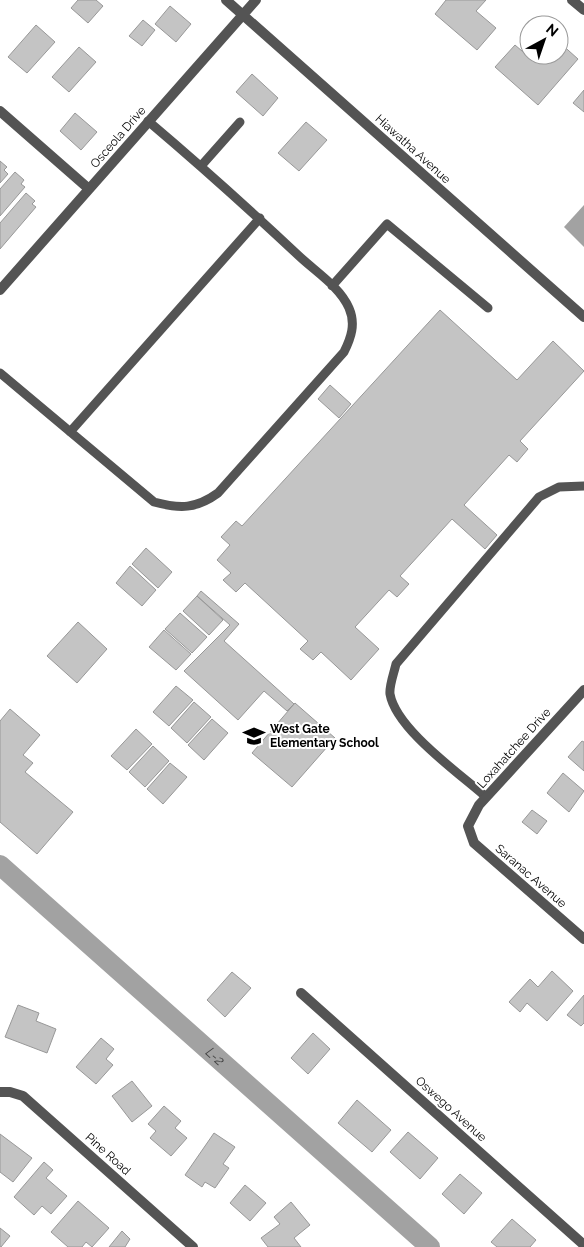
<svg xmlns="http://www.w3.org/2000/svg" width="584" height="1247" font-family="Raleway,sans-serif">
  <style>
    .water { fill: #a2a2a2 }
    .lines { fill: none; stroke-linecap: round; stroke-linejoin: round }
    .canal { stroke: #a2a2a2; stroke-width: 20 }
    .building { fill: #c4c4c4; stroke: #989898 }
    .lane { stroke: #545454; stroke-width: 9 }
    .street { stroke: #545454; stroke-width: 10 }
    .labels { text-anchor: middle; dominant-baseline: central; stroke-width: 4; stroke-linejoin: round; paint-order: stroke }
    .street-label { font-size: 12px; fill: #000; stroke: #fff }
    .poi-label { font-size: 12px; font-weight: bold; fill: #000; stroke: #fff; text-anchor: start }
    .water-label { font-size: 14px; font-style: italic; fill: #434343; stroke: #fff }
  </style>
  <rect width="100%" height="100%" fill="#fff"/>
  <path class="water" d="M584 205V247L564 227Z"/>
  <g class="lines">
    <path class="canal" id="s1" d="M0 865 430 1247"/>
  </g>
  <path class="building" d="M78 0H96L103 6 88 23 71 8Z
    M446 0H486L476 11 496 28 477 50 435 14Z
    M170 6 191 24 176 42 155 24Z
    M143 20 155 30 142 46 129 36Z
    M36 25 55 42 27 73 8 57Z
    M559 42 578 59 538 105 495 67 515 45 536 63 542 55H559Z
    M79 47 96 62 69 92 52 77Z
    M252 74 278 98 263 116 236 92Z
    M584 90V112L573 103Z
    M75 113 97 132 81 150 60 131Z
    M306 122 327 140 299 171 278 153Z
    M0 161 7 167 4 170 8 174 0 183Z
    M15 172 24 180 21 184 25 187 0 216V189Z
    M26 193 35 201 32 204 36 207 0 249V223Z
    M440 310 517 380 553 341 584 371 520 441 528 449 517 462 509 455 464 505 497 535 485 549 452 519 400 576 409 584 397 597 389 590 355 627 379 649 351 680 321 652 313 660 300 649 308 641 245 583 236 592 223 580 231 573 217 560 230 545 221 537 236 521 242 526Z
    M330 385 351 404 339 418 318 399Z
    M146 548 172 572 158 588 132 564Z
    M130 566 156 590 142 606 116 583Z
    M201 591 239 624 224 641 294 704 287 711 264 691 238 720 184 671 230 625 197 596Z
    M197 596 223 620 209 635 183 611Z
    M180 613 207 637 192 653 165 629Z
    M78 622 107 649 77 683 47 656Z
    M164 630 191 654 176 670 149 647Z
    M176 686 193 700 169 726 153 712Z
    M194 702 211 717 187 743 171 728Z
    M295 703 335 738 292 787 252 753Z
    M10 709 40 735 23 755 33 763 25 772 73 812 37 854 0 822V721Z
    M212 719 228 733 204 760 188 745Z
    M136 729 152 744 127 770 111 756Z
    M582 741 584 742V771L568 757Z
    M153 746 169 761 145 787 129 772Z
    M170 763 187 777 163 804 147 789Z
    M563 773 584 791 569 812 547 793Z
    M532 810 547 821 537 834 522 822Z
    M552 971 573 991 547 1021 527 1003 520 1012 509 1002 530 979 538 987Z
    M232 972 251 988 225 1017 207 1000Z
    M584 995V1023L581 1026 567 1015Z
    M18 1005 39 1013 36 1021 56 1029 47 1053 5 1037Z
    M313 1033 330 1049 308 1074 291 1058Z
    M101 1038 114 1049 106 1059 113 1065 96 1084 76 1067Z
    M132 1081 152 1106 132 1122 112 1096Z
    M357 1100 391 1130 372 1152 338 1123Z
    M164 1106 181 1121 175 1128 187 1138 171 1156 150 1138 156 1131 148 1124Z
    M408 1132 438 1158 420 1179 390 1152Z
    M214 1133 235 1147 223 1164 229 1168 215 1188 205 1182 202 1187 185 1175Z
    M0 1134 32 1158 13 1182 0 1172Z
    M44 1162 53 1170 46 1178 67 1196 51 1214 42 1206 34 1215 14 1197Z
    M460 1174 482 1193 464 1214 442 1194Z
    M245 1185 266 1203 250 1221 230 1203Z
    M78 1201 109 1228 92 1247 86 1242 82 1247H68L51 1232Z
    M291 1202 310 1225 294 1238 301 1247H268L261 1238 280 1224 274 1217Z
    M512 1219 536 1240 530 1247H497L491 1242Z
    M0 1228 10 1236 1 1247H0Z
    M122 1231 130 1239 125 1247H109Z"/>
  <g class="lines">
    <path class="lane" d="M201 166 240 122
      M332 286 387 224 488 308
      M0 373 154 502C180 509 196 509 218 493L344 352C351 338 356 324 349 308 340 287 316 272 299 256 250 210 200 165 148 121
      M70 432 260 218
      M486 797C459 773 396 729 390 694 389 686 394 673 396 664L539 497 559 487 584 486"/>
    <path class="street" d="M226 0 584 317
      M572 0 584 10
      M0 111 89 189
      M0 290 256 0
      M584 690 479 805 468 826 474 843 584 939
      M301 993 584 1245
      M0 1092H10L23 1096 193 1247"/>
  </g>
  <defs>
    <g id="school-bare" transform="scale(1.725)"><path d="M0-5L7-2L0 1L-7-2ZM-4 1L0 2.5L4 1V4Q0 6-4 4Z" fill="#000" stroke="#fff" stroke-width="2.5" paint-order="stroke"/></g>
  </defs>
  <g fill-rule="evenodd">
    <use href="#school-bare" x="254" y="736"/>
  </g>
  <g class="labels">
    <g class="street-label">
      <text transform="translate(118 137) rotate(-49)">Osceola Drive</text>
      <text transform="translate(413 149) rotate(42)">Hiawatha Avenue</text>
      <text transform="translate(514 748) rotate(-48)">Loxahatchee Drive</text>
      <text transform="translate(531 876) rotate(41)">Saranac Avenue</text>
      <text transform="translate(451 1109) rotate(42)">Oswego Avenue</text>
      <text transform="translate(108 1154) rotate(42)">Pine Road</text>
    </g>
    <g class="poi-label">
      <text x="270" y="729">West Gate<tspan x="270" dy="14">Elementary School</tspan></text>
    </g>
    <g class="water-label">
      <text stroke="none"><textPath href="#s1" startOffset="288">L-2</textPath></text>
    </g>
  </g>
  <g transform="translate(544 40) rotate(40)"><circle r="24" fill="#ffffff" stroke="#999999"/>
  <path d="M0-4L9 19L0 12L-9 19Z" fill="#000000"/>
  <text y="-8" font-size="14" font-weight="bold" text-anchor="middle" fill="#000000">N</text>
  </g>
</svg>
